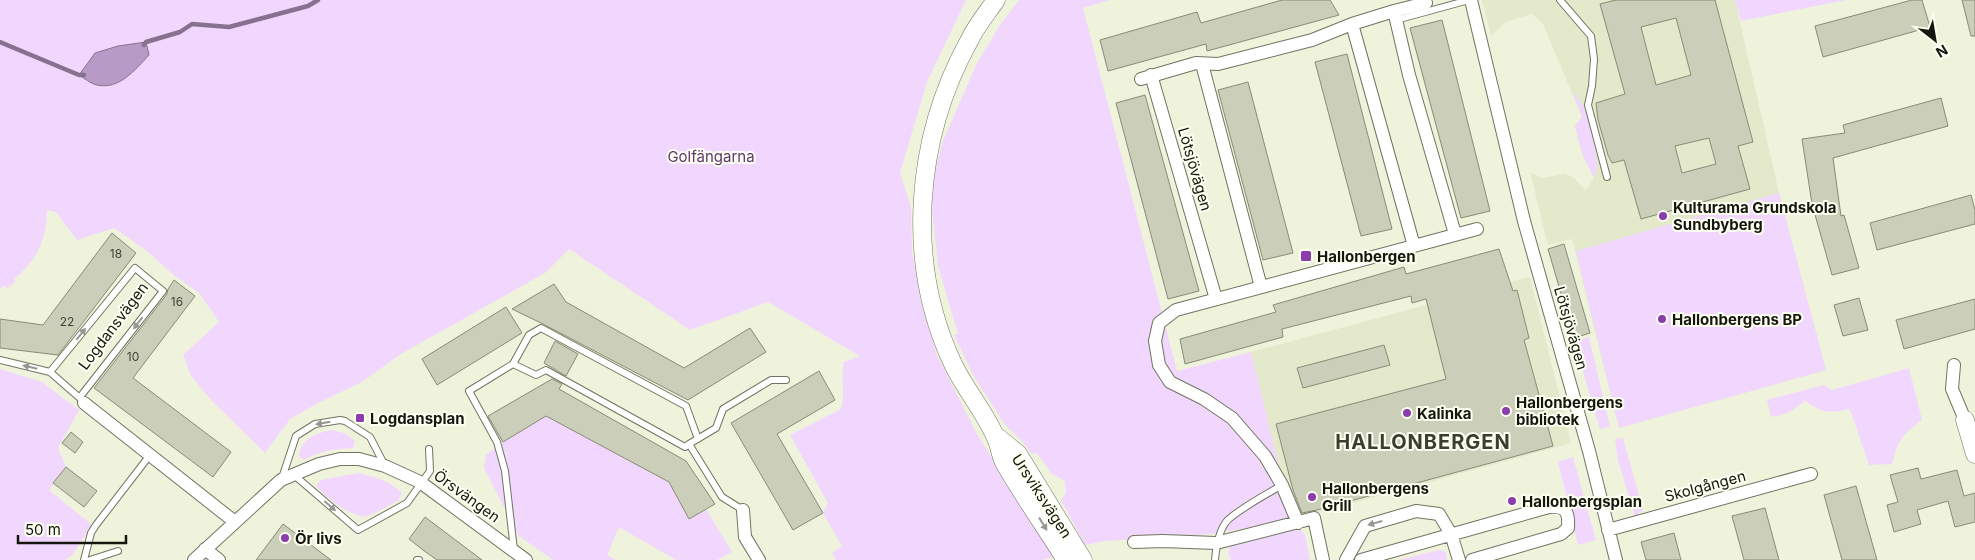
<svg xmlns="http://www.w3.org/2000/svg" width="1975" height="560" font-family="Inter,sans-serif">
  <style>
    .built { fill: #e4e9cb }
    .green { fill: #f1d7fe }
    .water { fill: #b79ac6; stroke: #86728f }
    .lines { fill: none; stroke-linecap: round; stroke-linejoin: round }
    .stream { stroke: #86728f; stroke-width: 4.5 }
    .building { fill: #cbcfb9; stroke: #888b76; fill-rule: evenodd }
    .lane-casing { stroke: #707460; stroke-width: 8 }
    .street-casing { stroke: #707460; stroke-width: 14 }
    .secondary-casing { stroke: #707460; stroke-width: 19 }
    .lane { stroke: #fff; stroke-width: 6 }
    .street { stroke: #fff; stroke-width: 12 }
    .secondary { stroke: #fff; stroke-width: 18 }
    .oneway { fill: #969693 }
    .poi-dot { fill: #8c3dad; stroke: #fdfff1; stroke-width: 2 }
    .labels { text-anchor: middle; dominant-baseline: central; stroke-width: 4; stroke-linejoin: round; paint-order: stroke }
    .number-label { font-size: 12px; fill: #424439 }
    .park-label { font-size: 15px; fill: #5e376f; stroke: #fdfff1 }
    .street-label { font-size: 15px; fill: #15160e; stroke: #fdfff1 }
    .poi-label { font-size: 15px; font-weight: bold; fill: #15160e; stroke: #fdfff1; text-anchor: start }
    .district-label { font-size: 20px; font-weight: bold; letter-spacing: 1px; fill: #3b3e2c; stroke: #fdfff1 }
  </style>
  <rect width="100%" height="100%" fill="#eff3dc"/>
  <path class="built" d="M1482 0H1735L1779 193 1826 370 1619 428 1572 239 1548 245 1530 172 1541 178 1565 174 1574 178 1586 191 1594 177 1582 154 1575 126 1582 117 1543 24 1532 14 1506 22 1491 36Z
    M1530 277 1571 443 1292 520 1251 352Z"/>
  <path class="green" d="M0 0H966L927 82 900 173 911 207 912 251 921 303 937 355 978 436 1054 557 1043 560H836L832 553 842 546 823 513 828 503 790 435 841 409C846 391 840 380 844 362L860 356 768 302 690 330 569 249 545 273 401 354 362 382 320 402 290 419 265 453 209 398 190 374 183 355 219 322 199 293 175 276 143 248 114 228 77 240 56 212 47 210C47 239 37 261 14 279L15 282 7 288 5 286 0 288Z
    M1019 0H1110L1083 8 1177 371 1251 352 1292 520 1211 534 1106 541 1085 545 1061 500 1066 493 1065 481 1052 474 1037 453 1032 454 1019 438 1005 425 974 377 954 335 958 334 938 266 930 189 943 141 977 63 1000 25Z
    M1735 0H1846L1741 21Z
    M1571 89 1586 110 1598 164 1594 178 1582 154 1575 126 1582 117Z
    M1779 193 1826 370 1619 428 1576 251Z
    M1589 337 1610 427 1600 429 1574 342Z
    M1909 368 1922 420C1901 436 1899 439 1892 464L1869 465 1850 409C1828 413 1824 414 1805 401L1788 413 1771 417 1767 400 1824 385 1832 390Z
    M0 369 42 382 79 410 58 448 66 467 49 490 92 525 72 555 65 560H0Z
    M546 416 669 482 689 519 706 509 732 552 717 560H676L619 527 607 555 616 560H553L519 536 484 468 486 455 503 442Z
    M331 430C342 432 348 433 355 442L353 448C335 449 320 451 304 460L299 456C300 439 317 433 331 430Z
    M1623 438 1643 510 1635 517 1618 460 1615 439Z
    M1573 457 1596 540 1578 545 1558 462Z
    M358 473C375 477 389 480 402 493L398 501C389 505 377 514 366 516 352 518 325 497 316 486L321 480Z
    M1297 526 1305 535 1310 560H1231L1229 556V547Z
    M1439 550 1446 552 1447 560H1398Z"/>
  <path class="water" d="M146 42 149 55C135 70 119 90 97 85 91 84 84 78 79 75L95 53 118 46Z"/>
  <g class="lines">
    <path class="stream" d="M0 42 79 75H84
      M144 45 146 42 180 32 192 24 229 27 308 6 318 0"/>
  </g>
  <path class="building" d="M1282 0H1330L1339 15 1207 51 1206 44 1108 71 1100 40 1197 12 1201 23Z
    M1616 0H1715L1753 142 1738 146 1750 189 1641 219 1624 160 1612 163 1608 155 1598 120 1596 103 1625 94 1600 4ZM1676 18 1691 75 1656 85 1641 27ZM1709 138 1716 164 1682 173 1675 146Z
    M1912 0H1922L1930 27 1823 57 1815 26Z
    M1962 0H1975V36H1971Z
    M1442 20 1490 211 1461 218 1410 28Z
    M1347 54 1392 229 1361 236 1315 62Z
    M1248 82 1293 253 1263 260 1218 90Z
    M1145 95 1199 291 1168 299 1116 103Z
    M1941 98 1948 126 1833 158 1841 216 1844 215 1859 268 1832 275 1812 204 1802 139 1845 133 1843 125Z
    M1971 195 1975 210V224L1877 250 1870 223Z
    M112 233 136 253 58 355 0 348V319L43 325Z
    M1564 244 1590 333 1574 338 1548 249Z
    M1499 249 1513 291 1517 290 1529 338 1524 340 1553 446 1317 510 1302 513 1293 490 1276 424 1446 379 1426 299 1412 303 1411 296 1282 329 1283 337 1185 364 1180 339 1276 312 1273 305 1404 267 1406 274Z
    M174 280 195 296 133 378 231 452 213 477 94 388 167 294 168 289Z
    M554 284 566 302 684 368 750 328 766 352 688 400 543 324 512 309Z
    M1859 298 1868 330 1843 336 1834 305Z
    M1975 299V329L1904 349 1896 320Z
    M506 307 522 333 437 385 422 359Z
    M555 341 578 354 566 376 544 363Z
    M1384 345 1390 365 1303 388 1297 368Z
    M819 371 835 400 777 434 823 513 793 530 731 423Z
    M552 379 562 384 559 389 686 461 715 504 689 519 669 482 546 416 503 442 488 416Z
    M71 432 83 442 75 453 62 443Z
    M66 467 97 491 84 507 53 483Z
    M1918 468 1921 479 1957 470 1964 496 1975 493V522L1955 527 1948 501 1917 510 1921 524 1894 532 1887 505 1898 502 1890 475Z
    M1856 486 1877 560H1842L1824 495Z
    M1765 508 1779 560H1744L1732 516Z
    M425 517 482 560H437L423 550 409 539Z
    M283 524 331 560H256Z
    M1674 533 1681 560H1646L1641 542Z"/>
  <g class="lines">
    <g class="lane-casing">
      <path id="lane" d="M1560 0 1591 36 1594 59 1592 86 1588 105 1607 177
        M1396 20 1469 0
        M0 360 50 372 82 400
        M513 364 536 375 546 370 685 447 689 444
        M50 372 135 268 163 291 80 397
        M294 475 358 530 407 503 430 471 429 449
        M282 478 296 436 315 424 340 420 345 421 370 437 384 464
        M743 510 722 497 689 444 716 428 723 409 771 380H786
        M514 550 505 471 497 442 469 391 513 364 529 335 541 328 686 406 698 439
        M84 560 91 533 96 525 150 455
        M90 560 118 551
        M417 560H419
        M1215 560C1216 548 1218 533 1226 522 1235 511 1269 493 1282 485"/>
    </g>
    <g class="street-casing">
      <path id="street" d="M1471 0 1524 221 1589 451 1616 560
        M1394 11 1409 75 1455 234
        M1352 24 1414 246
        M1202 64 1261 287
        M1151 75 1216 299
        M1141 79 1196 63 1218 64 1312 40 1352 24 1394 11 1426 3
        M1954 365 1952 389 1965 420
        M84 403 235 522
        M743 510 745 537 759 560
        M1298 523 1282 485 1265 456 1232 418 1204 399 1170 382 1159 365 1155 341 1159 323 1176 310 1477 229
        M1608 530 1811 474
        M1134 542 1163 541 1216 543 1314 518 1323 560
        M205 549 219 560
        M194 560 281 480 319 464 340 459H359L385 466 420 482 526 560
        M1346 560 1365 526 1416 511 1439 514 1451 534 1459 560
        M1361 560 1549 507C1566 506 1569 511 1568 528L1561 534 1472 560"/>
    </g>
    <g class="secondary-casing">
      <path id="secondary" d="M996 0C987 13 976 26 969 41 915 139 905 262 953 364 965 389 984 411 995 436 1000 445 1000 456 1005 464 1024 497 1046 528 1066 560
        M1965 420 1975 454
        M996 436 1018 454 1083 560"/>
    </g>
    <use href="#lane" class="lane"/>
    <use href="#street" class="street"/>
    <use href="#secondary" class="secondary"/>
  </g>
  <defs><path id="oneway-solid" d="M-6-.8H1V-3.2L6.5 0L1 3.2V.8H-6Z" transform="scale(1.25)"/></defs>
  <g class="oneway">
    <use href="#oneway-solid" transform="translate(138 323) rotate(128)"/>
    <use href="#oneway-solid" transform="translate(81 334) rotate(-51)"/>
    <use href="#oneway-solid" transform="translate(30 367) rotate(-167)"/>
    <use href="#oneway-solid" transform="translate(323 423) rotate(170)"/>
    <use href="#oneway-solid" transform="translate(330 506) rotate(41)"/>
    <use href="#oneway-solid" transform="translate(1375 523) rotate(164)"/>
    <use href="#oneway-solid" transform="translate(1043 524) rotate(58)"/>
  </g>
  <g class="poi-dot">
    <circle cx="1663" cy="216" r="5"/>
    <rect x="1300" y="250" width="12" height="12" rx="2.5"/>
    <circle cx="1662" cy="319" r="5"/>
    <circle cx="1506" cy="411" r="5"/>
    <circle cx="1407" cy="413" r="5"/>
    <rect x="355" y="413" width="10" height="10" rx="2.5"/>
    <circle cx="1312" cy="497" r="5"/>
    <circle cx="1512" cy="501" r="5"/>
    <circle cx="285" cy="538" r="5"/>
  </g>
  <g class="labels">
    <g class="number-label">
      <text x="116" y="253">18</text>
      <text x="177" y="301">16</text>
      <text x="67" y="321">22</text>
      <text x="133" y="356">10</text>
    </g>
    <g class="park-label">
      <text x="711" y="156">Golfängarna</text>
    </g>
    <g class="street-label">
      <text transform="translate(1195 169) rotate(74)">Lötsjövägen</text>
      <text transform="translate(113 326) rotate(-53)">Logdansvägen</text>
      <text transform="translate(1571 328) rotate(74)">Lötsjövägen</text>
      <text transform="translate(1705 486) rotate(-15)">Skolgången</text>
      <text transform="translate(467 496) rotate(36)">Örsvängen</text>
      <text transform="translate(1042 496) rotate(57)">Ursviksvägen</text>
    </g>
    <g class="poi-label">
      <text x="1673" y="207">Kulturama Grundskola<tspan x="1673" dy="17">Sundbyberg</tspan></text>
      <text x="1317" y="256">Hallonbergen</text>
      <text x="1672" y="319">Hallonbergens BP</text>
      <text x="1516" y="402">Hallonbergens<tspan x="1516" dy="17">bibliotek</tspan></text>
      <text x="1417" y="413">Kalinka</text>
      <text x="370" y="418">Logdansplan</text>
      <text x="1322" y="488">Hallonbergens<tspan x="1322" dy="17">Grill</tspan></text>
      <text x="1522" y="501">Hallonbergsplan</text>
      <text x="295" y="538">Ör livs</text>
    </g>
    <g class="district-label">
      <text x="1423" y="442">HALLONBERGEN</text>
    </g>
  </g>
  <g transform="translate(1935 40) rotate(149)" stroke="#fdfff1" stroke-width="4" paint-order="stroke">
  <path d="M0-4L9 19L0 12L-9 19Z" fill="#15160e"/>
  <text y="-8" font-size="14" font-weight="bold" text-anchor="middle" fill="#15160e">N</text>
  </g>
  <path d="M18 535v8h108v-8" fill="none" stroke="#15160e" stroke-width="2.5"/>
  <text x="25" y="535" font-size="15" fill="#15160e" stroke="#fdfff1" stroke-width="4" paint-order="stroke">50 m</text>
</svg>
